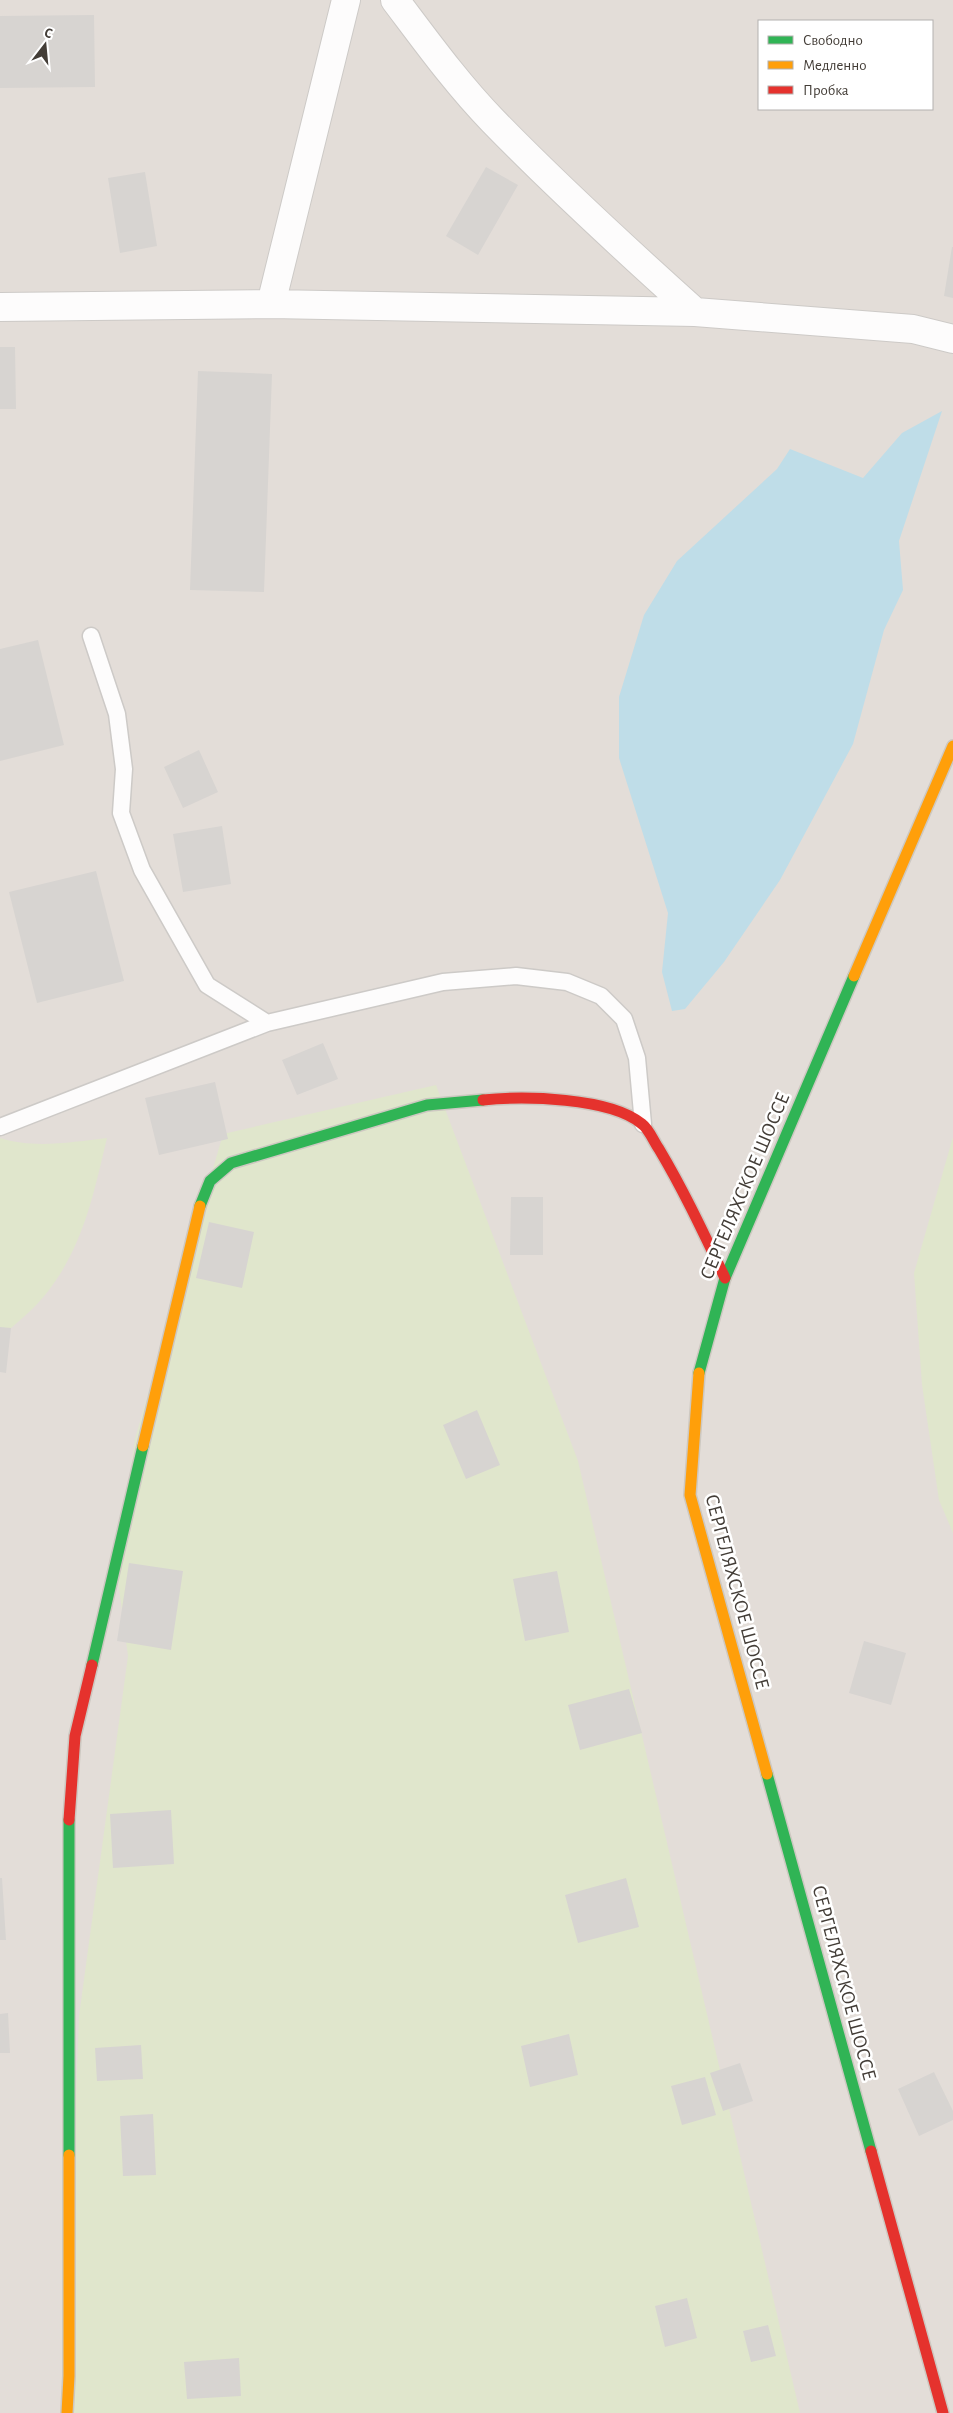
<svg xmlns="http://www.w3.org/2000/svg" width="953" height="2413" font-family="'Alegreya Sans',sans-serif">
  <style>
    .residential { fill: #e3ddd8; fill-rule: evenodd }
    .green { fill: #e0e6cc }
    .water { fill: #bfdde8 }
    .building { fill: #d7d4d1 }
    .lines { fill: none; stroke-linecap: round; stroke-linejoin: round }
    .lane-casing { stroke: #cdcac7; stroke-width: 19 }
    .street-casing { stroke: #cdcac7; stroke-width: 30 }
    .fast-casing { stroke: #cdc8c1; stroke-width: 14 }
    .slow-casing { stroke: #cdc8c1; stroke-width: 14 }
    .jam-casing { stroke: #cdc8c1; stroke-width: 14 }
    .lane { stroke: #fdfcfc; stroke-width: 16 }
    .street { stroke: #fdfcfc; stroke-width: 28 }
    .fast { stroke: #30b455; stroke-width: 11 }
    .slow { stroke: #ff9f0a; stroke-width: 11 }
    .jam { stroke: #e5322d; stroke-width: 11 }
    .labels { text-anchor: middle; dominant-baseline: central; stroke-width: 5; stroke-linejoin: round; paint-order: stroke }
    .street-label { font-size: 20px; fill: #433d37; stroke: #fff }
  </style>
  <rect width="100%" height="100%" fill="#efece9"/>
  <path class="residential" d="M0 0H953V2413H0ZM759 21H932V109H759Z"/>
  <path class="green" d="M436 1085 578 1461 800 2413H64L79 2016 128 1656 117 1573 135 1439 223 1134Z
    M953 1137V1533L939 1500 922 1385 914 1273Z
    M0 1138C34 1149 72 1142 107 1138 94 1192 84 1244 49 1290 36 1308 16 1323 0 1338Z"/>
  <path class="water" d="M942 411 899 541 903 590 884 630 853 744 780 880 724 962 685 1009 672 1011 662 972 668 913 619 758V697L644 615 677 561 777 469 790 449 863 478 902 433Z"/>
  <path class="building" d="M94 15 95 87 0 88V16Z
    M486 167 518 185 478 255 446 236Z
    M145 172 157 246 120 253 108 178Z
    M952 247H953V298L944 296Z
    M0 347H15L16 409H0Z
    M198 371 272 374 264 592 190 590Z
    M38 640 64 745 0 761V649Z
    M199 750 218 792 183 808 164 767Z
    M222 826 231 884 183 892 173 834Z
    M96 871 124 981 37 1003 9 892Z
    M323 1043 338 1079 297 1095 282 1060Z
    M215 1082 228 1139 159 1155 145 1098Z
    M511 1197H543V1255H510Z
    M209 1222 254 1232 242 1288 196 1278Z
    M0 1327 11 1328 6 1373 0 1372Z
    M477 1410 500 1465 466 1479 443 1425Z
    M129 1563 183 1571 171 1650 117 1641Z
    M557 1571 569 1632 525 1641 513 1579Z
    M864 1641 906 1653 891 1705 849 1693Z
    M629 1689 642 1733 580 1750 568 1705Z
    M171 1810 174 1864 113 1868 110 1814Z
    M0 1878H2L6 1940H0Z
    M626 1878 639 1927 578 1943 565 1895Z
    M8 2013 10 2053H0V2014Z
    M569 2034 578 2075 530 2087 521 2046Z
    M141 2045 143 2079 97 2081 95 2048Z
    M740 2063 753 2101 723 2111 710 2073Z
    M934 2072 953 2111V2120L919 2136 898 2089Z
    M705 2077 716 2115 682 2125 671 2086Z
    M153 2114 156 2175 123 2176 120 2116Z
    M687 2298 697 2338 665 2347 655 2306Z
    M768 2325 776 2356 751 2362 743 2331Z
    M239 2358 241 2396 187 2399 184 2362Z"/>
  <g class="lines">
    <g class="lane-casing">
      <path id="lane" d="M91 636 117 714 124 769 121 813 142 870 207 985 267 1023
        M0 1127 267 1023 443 982 516 976 567 982 601 996 624 1019 637 1058 643 1124"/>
    </g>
    <g class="street-casing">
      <path id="street" d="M395 0C426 41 457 84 493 121 558 188 626 250 695 312
        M271 304 346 0
        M0 307 271 304 695 312 913 329 953 339"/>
    </g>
    <g class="fast-casing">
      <path id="fast" d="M200 1206 210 1181 231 1163 427 1105 483 1100
        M699 1373 725 1278 854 976
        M92 1665 143 1446
        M767 1774 871 2151
        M69 2155V1820"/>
    </g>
    <g class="slow-casing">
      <path id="slow" d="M854 976 953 746
        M699 1373 690 1495 767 1774
        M143 1446 200 1206
        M67 2413 69 2376V2155"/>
    </g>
    <g class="jam-casing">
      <path id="jam" d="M483 1100C523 1096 610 1097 642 1124 649 1129 654 1142 659 1149 684 1191 704 1234 725 1278
        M69 1820 75 1736 92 1665
        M871 2151 943 2413"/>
    </g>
    <use href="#lane" class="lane"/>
    <use href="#street" class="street"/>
    <use href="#fast" class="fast"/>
    <use href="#slow" class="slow"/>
    <use href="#jam" class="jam"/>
  </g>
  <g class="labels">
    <g class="street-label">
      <text transform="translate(745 1186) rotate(-67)">СЕРГЕЛЯХСКОЕ ШОССЕ</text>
      <text transform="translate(737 1592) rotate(75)">СЕРГЕЛЯХСКОЕ ШОССЕ</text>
      <text transform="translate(844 1983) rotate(75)">СЕРГЕЛЯХСКОЕ ШОССЕ</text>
    </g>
  </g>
  <rect x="758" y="20" width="175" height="90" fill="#ffffff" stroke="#b4b1af"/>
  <rect x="768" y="36" width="25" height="8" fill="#30b455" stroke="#b4b1af"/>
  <text x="803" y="45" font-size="15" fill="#433d37">Свободно</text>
  <rect x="768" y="61" width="25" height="8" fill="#ff9f0a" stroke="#b4b1af"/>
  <text x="803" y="70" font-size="15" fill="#433d37">Медленно</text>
  <rect x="768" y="86" width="25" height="8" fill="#e5322d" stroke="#b4b1af"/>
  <text x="803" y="95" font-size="15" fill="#433d37">Пробка</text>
  <g transform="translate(45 45) rotate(16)" stroke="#ffffff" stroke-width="4" paint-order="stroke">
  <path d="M0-4L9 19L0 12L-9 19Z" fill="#433d37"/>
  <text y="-8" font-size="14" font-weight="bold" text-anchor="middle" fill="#433d37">С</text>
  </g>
</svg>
